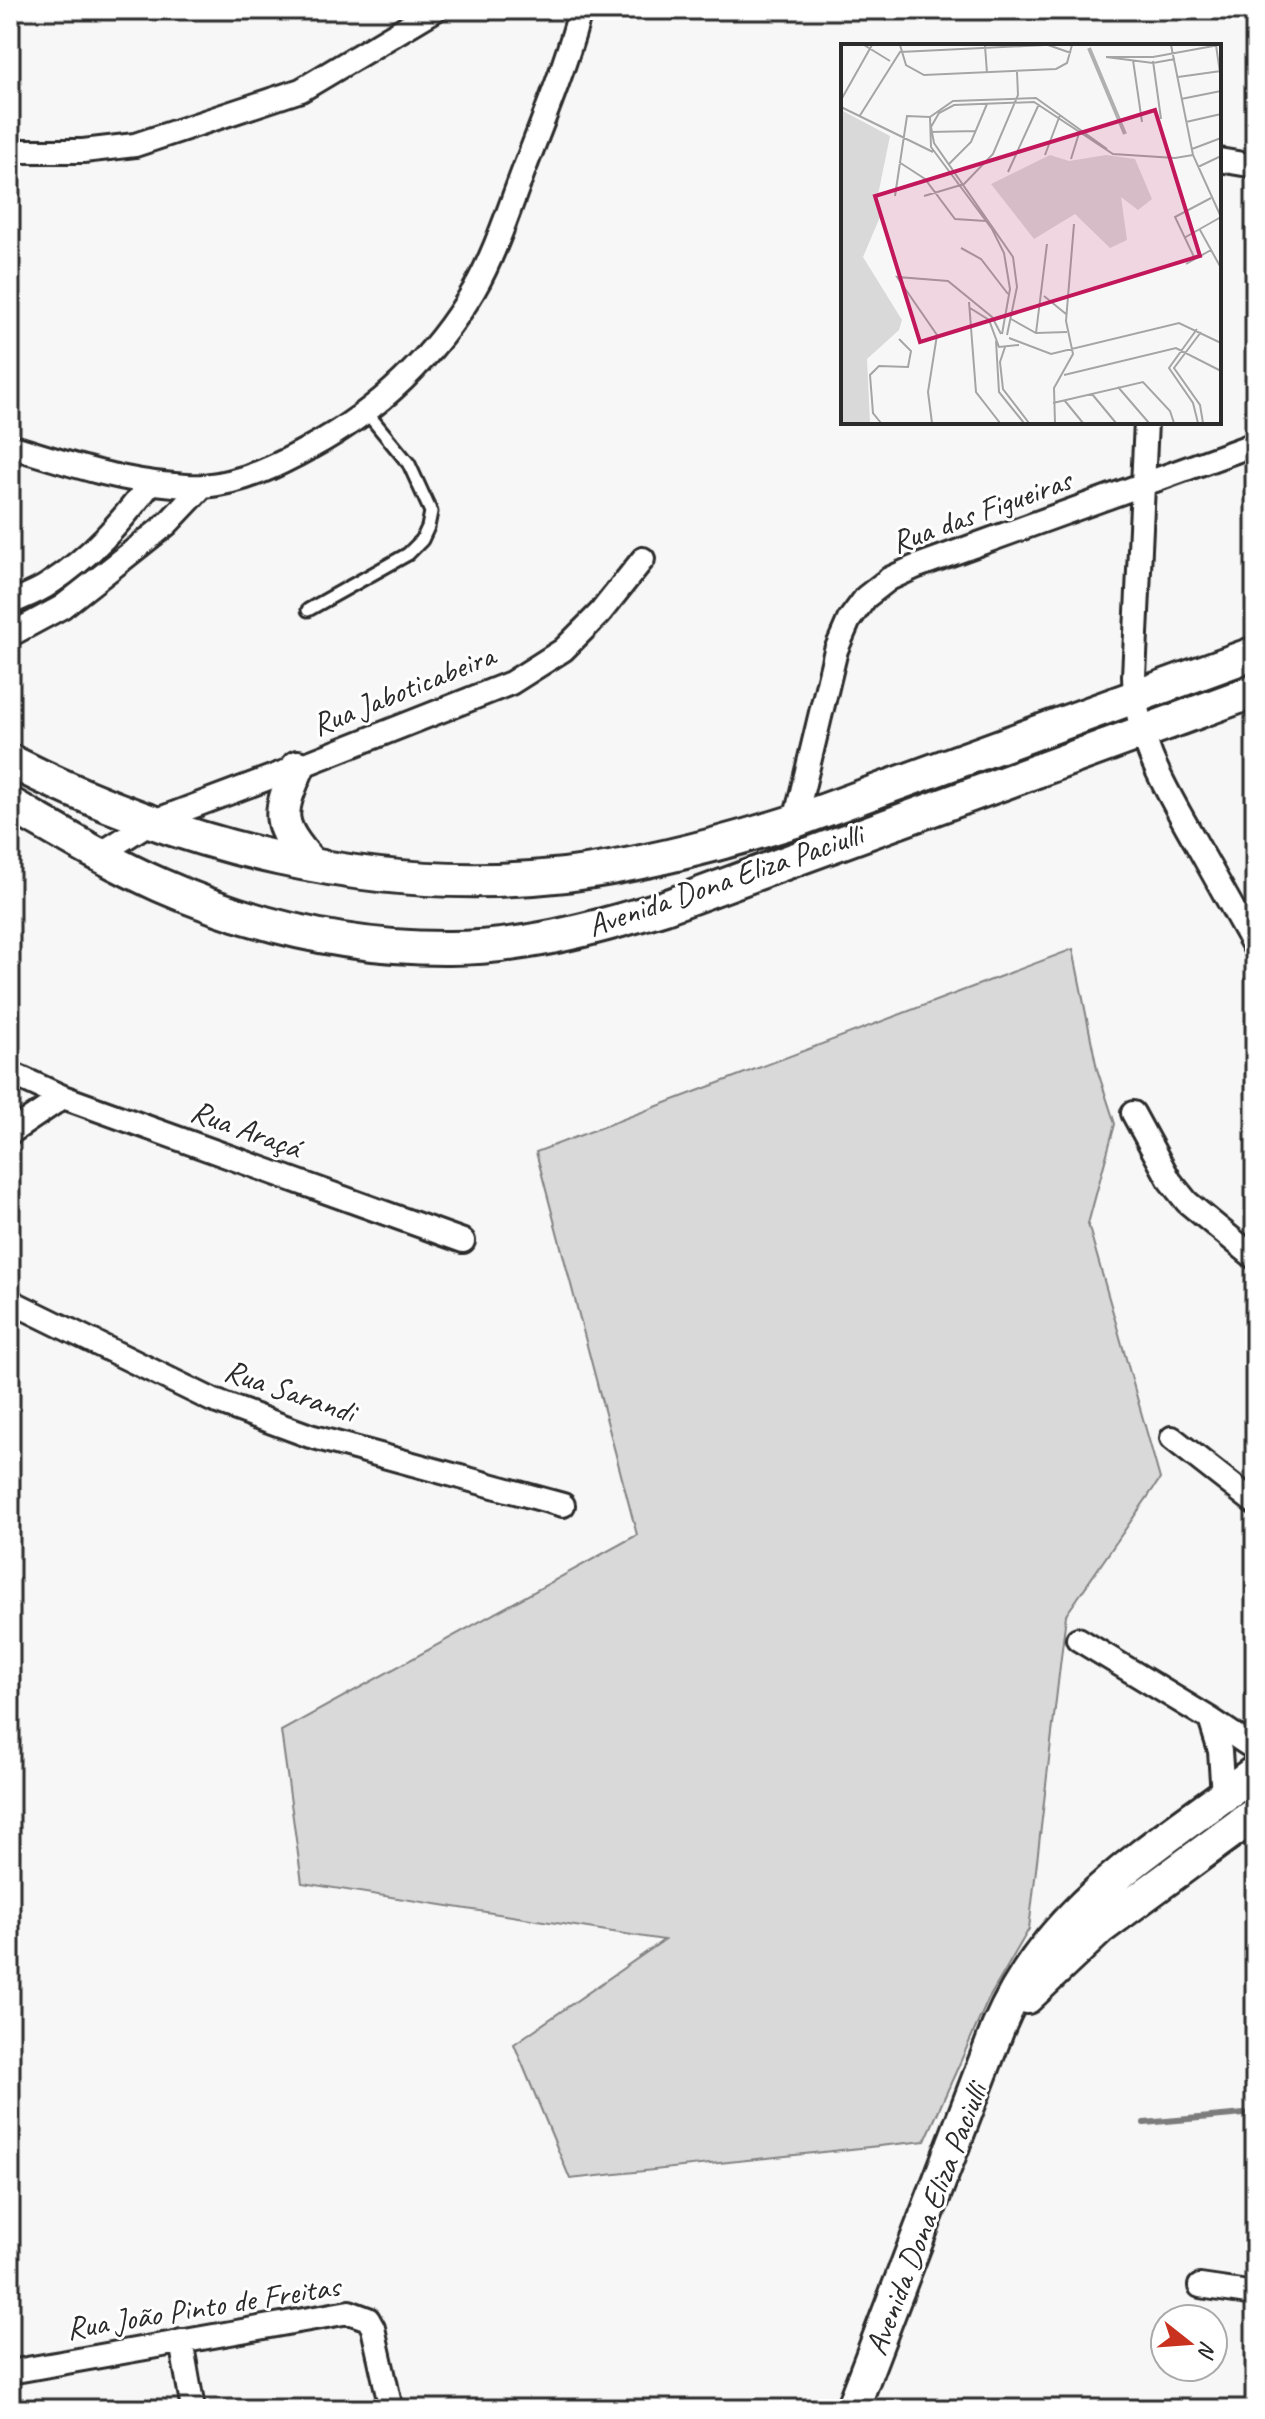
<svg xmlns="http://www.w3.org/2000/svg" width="1265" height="2419" font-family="Caveat,sans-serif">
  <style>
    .green { fill: #d9d9d9; stroke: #828282; stroke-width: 2 }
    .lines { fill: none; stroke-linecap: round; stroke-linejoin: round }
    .stream { stroke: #7b7b7b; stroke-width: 6 }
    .lane-casing { stroke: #2b2b2b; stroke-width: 17 }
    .street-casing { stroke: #2b2b2b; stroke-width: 28 }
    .secondary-casing { stroke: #2b2b2b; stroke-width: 38 }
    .lane { stroke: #fff; stroke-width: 11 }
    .street { stroke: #fff; stroke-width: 22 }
    .secondary { stroke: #fff; stroke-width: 32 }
    .labels { text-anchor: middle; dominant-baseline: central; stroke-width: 6; stroke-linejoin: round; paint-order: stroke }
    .street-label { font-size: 32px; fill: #2b2b2b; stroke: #fff }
    .inset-river { fill: none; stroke: #b0b0b0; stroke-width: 4 }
    .inset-road { fill: none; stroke: #a5a5a5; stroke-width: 2 }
    .view { fill: #c2185b; fill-opacity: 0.15; stroke: #c2185b; stroke-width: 4 }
    .inset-edge { fill: none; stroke: #2b2b2b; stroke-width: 4 }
  </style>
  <rect width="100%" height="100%" fill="#f7f7f7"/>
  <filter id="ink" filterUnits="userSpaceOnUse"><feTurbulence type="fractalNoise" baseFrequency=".0125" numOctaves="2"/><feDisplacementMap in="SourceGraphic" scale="16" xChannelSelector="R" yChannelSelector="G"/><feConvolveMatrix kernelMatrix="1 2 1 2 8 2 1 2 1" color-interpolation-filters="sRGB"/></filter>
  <g filter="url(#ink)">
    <path class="green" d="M1073 949 1097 1069 1115 1124 1088 1224 1160 1479 1066 1615 1029 1929 988 2000 925 2141 570 2179 514 2044 664 1940 302 1883 281 1731 637 1535 536 1152Z"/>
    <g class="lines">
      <path class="stream" d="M1144 2123 1255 2113"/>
      <g class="lane-casing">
        <path id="lane" d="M308 610 408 554 422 540 428 527 431 512 409 464 367 413"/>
      </g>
      <g class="street-casing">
        <path id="street" d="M10 151H83L135 145 301 90 435 10
          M1219 160 1255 166
          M1146 422 1134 676C1135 740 1164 786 1195 841 1215 877 1235 913 1255 948
          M10 446C64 462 118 481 174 485 184 486 195 487 204 486 244 482 277 466 311 447 379 410 435 356 474 290 495 254 510 206 525 167 544 118 564 69 578 19L577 10
          M10 603C23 597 38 592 49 584 92 556 120 523 150 484
          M10 635 62 607 113 567 167 524 202 487
          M795 821 836 650 849 620 866 597 889 579 915 567 1255 444
          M100 854 149 823 298 767 511 683 563 650 600 613 643 559
          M10 1073 63 1097 463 1241
          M1133 1113 1170 1181 1187 1202 1255 1258
          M10 1133 63 1097
          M10 1301 212 1400 310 1436 563 1505
          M1172 1438 1255 1503
          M1078 1639 1210 1719 1255 1749
          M1210 1719 1220 1751 1223 1796
          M1200 2286 1255 2294
          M181 2341 193 2409
          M10 2372 349 2312 368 2319 373 2328 391 2409"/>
      </g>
      <g class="secondary-casing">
        <path id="secondary" d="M10 761C180 847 374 897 565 875 644 865 719 845 795 821L1255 653
          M298 767C277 815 276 824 311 864
          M10 804C59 832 108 862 160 885 250 925 345 948 444 948 519 949 594 929 665 907L1255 691
          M1027 1997 1100 1928 1255 1814
          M852 2409 998 2028C1048 1908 1155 1848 1255 1772"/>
      </g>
      <use href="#lane" class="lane"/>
      <use href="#street" class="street"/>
      <use href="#secondary" class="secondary"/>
    </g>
  </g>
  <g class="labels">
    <g class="street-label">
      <text transform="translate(981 511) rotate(-20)">Rua das Figueiras</text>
      <text transform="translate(403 690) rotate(-22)">Rua Jaboticabeira</text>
      <text transform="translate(725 880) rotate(-19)">Avenida Dona Eliza Paciulli</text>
      <text transform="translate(246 1129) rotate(20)">Rua Araçá</text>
      <text transform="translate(290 1391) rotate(19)">Rua Sarandi</text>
      <text transform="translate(926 2219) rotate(-69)">Avenida Dona Eliza Paciulli</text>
      <text transform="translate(203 2307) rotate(-9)">Rua João Pinto de Freitas</text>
    </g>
  </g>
  <g transform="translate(841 44)">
    <rect width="380" height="380" fill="#f7f7f7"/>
    <path d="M0 66 49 92 35 161 39 173 22 213 61 276 58 286 26 315 29 379H0ZM209 111 228 117 265 111 294 115 311 155 297 166 280 153 286 196 269 204 234 170 193 195 150 140Z" fill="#d9d9d9"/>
    <path class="inset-river" d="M248 4 284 90"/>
    <path class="inset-road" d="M23 1 49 17M59 1 65 21 83 31 215 25 226 19 231 1M207 1 230 9M330 1 352 111 380 173M375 1 380 36M144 2 146 29M334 15 312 19 265 13H312L378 1M292 16 301 78M312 17 320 75M337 33 380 27M340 55 380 47M0 56 31 1M0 63 92 108M18 73 59 8 204 1M345 78 380 70M89 88 135 87M351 105 380 94M204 111 219 71M230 115 239 86M58 118 84 135 114 175 145 177M107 121 130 98 146 60M357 123 380 112M167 128 198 60M54 152 66 72 89 73M83 152 123 140 152 110 177 51 176 28M359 186 380 224M343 194 380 173M120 204 140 215 167 250M354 215 334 173 370 154M345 220 370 206M203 252 225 270M128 258 135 348 159 379M129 264 148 276 158 303 178 301M170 275 195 289 226 288M356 285 328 324 352 359 357 379M360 288 333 324 359 361 362 379M195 289 206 200M161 290 169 245 163 209 151 185 90 103 89 73 112 57 195 54 266 105M166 291 176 243 172 213 93 99 90 83 98 69 113 61 193 58 272 110 334 114 352 111M168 294 210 310 338 279 380 299M155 297 158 348 183 379M164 303 159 318 162 345 188 379M223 331 335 304 380 327M277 343 308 379M251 350 275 379M224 357 242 379M212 359 302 338 329 367 333 379M40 379 32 369 29 331 38 322 67 323 70 307 58 295M91 379 87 348 96 291 56 233 107 237 151 273 160 290M214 379 213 344 232 310 225 277 233 180"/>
    <path class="view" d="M314 66 359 212 79 298 34 152Z"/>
    <rect width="380" height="380" class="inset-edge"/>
  </g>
  <rect width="1265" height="2419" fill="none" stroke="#fff" stroke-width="40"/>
  <rect x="20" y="20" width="1225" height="2379" fill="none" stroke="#2b2b2b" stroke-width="3" filter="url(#ink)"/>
  <g transform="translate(1189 2343) rotate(107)"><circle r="38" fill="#ffffff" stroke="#aaaaaa" stroke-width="2"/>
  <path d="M0-6L14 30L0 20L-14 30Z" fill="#c8321e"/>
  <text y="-12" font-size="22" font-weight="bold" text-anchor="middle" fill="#2b2b2b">N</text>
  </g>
</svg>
